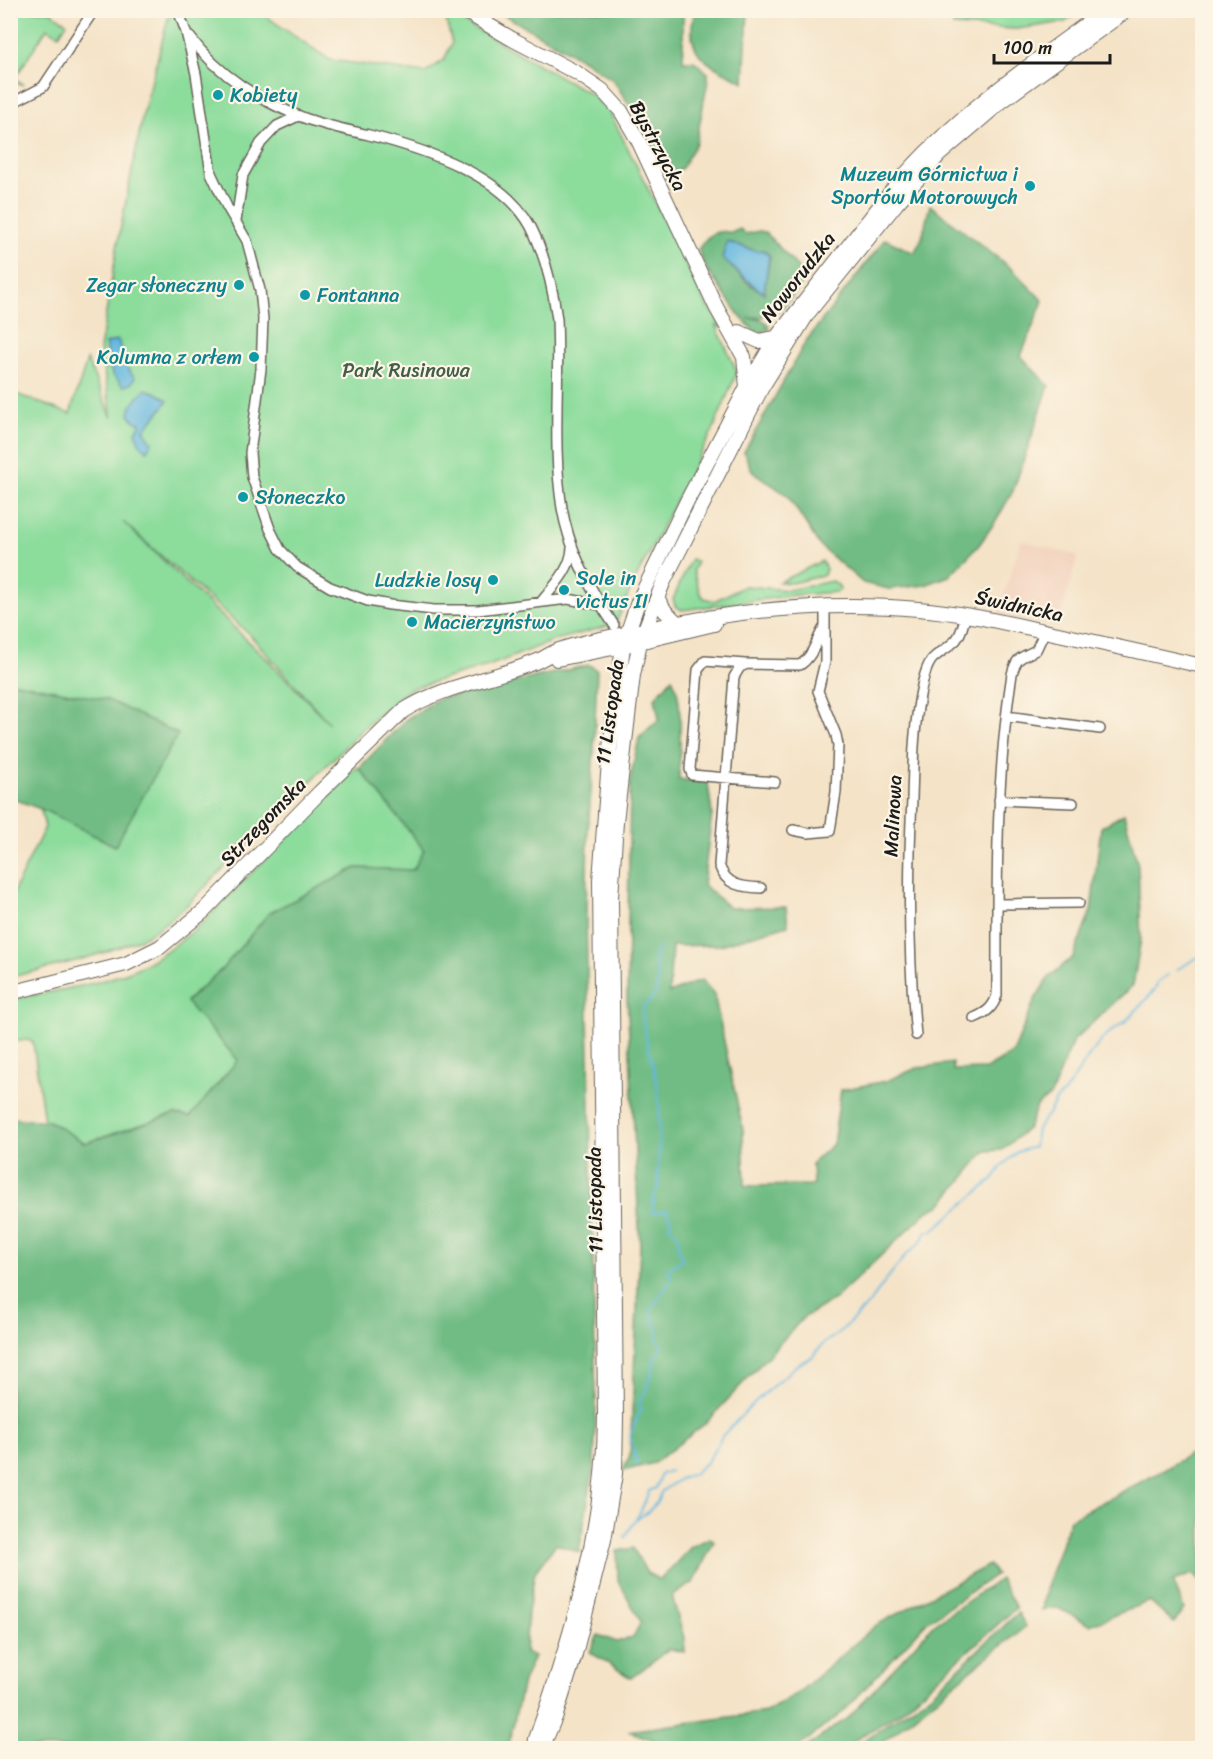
<svg xmlns="http://www.w3.org/2000/svg" width="1213" height="1759" font-family="Sriracha,sans-serif">
  <style>
    .built { fill: #f3d4bf }
    .green { fill: #8cdc9c; stroke: #547c5c; stroke-width: 1.5; fill-rule: evenodd }
    .forest { fill: #71bc84; stroke: #466c50; stroke-width: 1.5; fill-rule: evenodd }
    .water { fill: #64b8e0; stroke: #406a7e; stroke-width: 1.5 }
    .lines { fill: none; stroke-linecap: round; stroke-linejoin: round }
    .stream { stroke: #64b8e0; stroke-width: 2 }
    .street-casing { stroke: #686258; stroke-width: 12 }
    .secondary-casing { stroke: #686258; stroke-width: 16 }
    .street { stroke: #fff; stroke-width: 9 }
    .secondary { stroke: #fff; stroke-width: 14 }
    .culture-dot { fill: #0f9aa8; stroke: #fcf5e5; stroke-width: 2 }
    .labels { text-anchor: middle; dominant-baseline: central; stroke-width: 4.5; stroke-linejoin: round; paint-order: stroke }
    .culture-label { font-size: 20px; fill: #0d838f; stroke: #fcf5e5; text-anchor: start }
    .street-label { font-size: 20px; fill: #1c1c1c; stroke: #fcf5e5 }
    .park-label { font-size: 20px; fill: #435f49; stroke: #fcf5e5 }
  </style>
  <rect width="100%" height="100%" fill="#fcf5e5"/>
  <filter id="ink" filterUnits="userSpaceOnUse"><feTurbulence type="fractalNoise" baseFrequency=".0167" numOctaves="2"/><feDisplacementMap in="SourceGraphic" scale="12" xChannelSelector="R" yChannelSelector="G"/><feConvolveMatrix kernelMatrix="1 2 1 2 8 2 1 2 1" color-interpolation-filters="sRGB"/></filter>
  <filter id="wash" filterUnits="userSpaceOnUse"><feTurbulence type="fractalNoise" baseFrequency=".008" numOctaves="4" result="noise"/><feDisplacementMap in="SourceGraphic" scale="24" xChannelSelector="R" yChannelSelector="G"/><feGaussianBlur stdDeviation="1.35" result="paint"/><feColorMatrix in="noise" values="0 0 0 0 0 0 0 0 0 0 0 0 0 0 0 0 0 1.4 0 .05"/><feComposite in="paint" operator="in"/></filter>
  <g filter="url(#wash)">
    <rect width="100%" height="100%" fill="#f4e3c7"/>
    <path class="built" d="M1021 540 1078 556 1058 628 998 614Z"/>
    <path class="green" d="M11 10 49 11 67 23 59 35 47 28 15 78 24 85 11 82Z
      M170 11H258L330 60 425 73 444 60 452 43 444 11 591 94 610 113 708 308 709 306 722 328 716 325 737 372 713 430 677 498 632 586 617 621 605 627 555 640 491 665 413 688 402 695 369 723 185 907C173 917 161 927 148 935 110 954 52 967 11 977L10 899 45 827 41 811H46L108 700 10 682 11 392 70 414 87 360 112 418 100 349 118 242 143 114ZM123 522 250 635 329 723 266 658Z
      M953 11V10L1080 11 1065 22 1017 29 953 26Z
      M691 559 697 562 693 570 700 593 704 598 714 601 745 586 788 590 832 581 839 586 840 590 837 592 796 595 682 610 675 606 673 599Z
      M822 561 826 569 824 575 792 583 779 582Z
      M356 768H359L425 850 413 870 356 868 269 913 223 968 186 1001 238 1060 190 1117 174 1114 85 1143 49 1121H44L33 1042 27 1040 11 1042 10 1000C56 990 108 985 149 962 166 952 180 941 195 930Z"/>
    <path class="forest" d="M497 11H683V61H694L708 73V80L696 143 682 168 664 179 640 122 614 81 585 61Z
      M695 11H748L744 82C710 65 682 56 695 11Z
      M930 205 1013 270 1043 301 1021 356 1049 386 1013 491 997 519 979 545 949 576 925 585 889 589 863 583 820 546 788 496 752 471 744 452 806 341 885 239 914 253 922 238Z
      M740 229 746 234 759 231 765 232 807 277 784 307 761 317 748 318 761 319 768 324 769 329 761 333 754 331 739 315 707 270 698 250C706 237 715 228 731 233ZM727 241 757 251 764 250 770 256 764 293 750 285 722 258Z
      M589 665 597 670 594 749 588 831 586 913 596 1405 594 1466 579 1552 556 1544 535 1572 528 1612 525 1653 534 1656 523 1682 508 1748H11L10 1118 49 1121 85 1143 174 1114 190 1117 238 1060 186 1002 223 968 269 913 356 868 413 870 424 850 359 768 406 719 438 699Z
      M672 678C685 699 679 754 679 779L708 783 712 814 703 885 730 908 786 907 788 925 720 945 672 946 669 993 702 980 714 994 743 1130 745 1186 813 1185 812 1163 833 1144 841 1090 886 1081 917 1068 953 1063V1070L986 1069 1013 1053 1035 999 1049 977 1073 957 1091 911 1101 827 1124 814 1138 865 1141 939 1133 985 1073 1041 1051 1095 1037 1106 1028 1128 1002 1150 986 1151 940 1206 928 1211 836 1298 803 1318 706 1423 654 1463 623 1471 630 1455 640 1246 627 997 630 779 639 738 659 719 655 698Z
      M11 682 108 700 178 734 115 846 46 811 11 798Z
      M1202 1446V1583L1193 1574 1173 1581 1184 1609 1174 1623 1150 1601 1090 1625 1058 1608 1042 1610 1046 1588 1070 1519 1164 1470Z
      M710 1538 714 1542 693 1583 672 1596 684 1638 685 1652 669 1649 631 1678 590 1652 598 1635 617 1642 633 1637 641 1622 618 1580 617 1551 633 1548 647 1573 660 1580 691 1547Z
      M989 1565 996 1574 927 1622 843 1712 797 1748H677L628 1731 766 1712 798 1693 876 1625Z
      M1000 1579 1016 1608 899 1713 857 1739 848 1748H805L850 1716 933 1625Z
      M1018 1613 1026 1626 875 1748H855L860 1743 931 1694Z"/>
    <path class="water" d="M727 242 757 251 764 250 769 256 764 293C748 283 736 270 722 258Z
      M118 340 127 368 135 378 131 384 123 386 112 374 105 344Z
      M145 389 157 393 168 400C161 412 151 420 144 430L152 442 147 451 139 443 136 431 140 426V423L136 422 129 415 131 406Z"/>
    <g class="lines">
      <path class="stream" d="M1176 970 1202 955
        M637 1464 630 1435 641 1410 639 1401 647 1390V1382L650 1380 655 1357 662 1348 657 1339C660 1328 653 1322 650 1311L671 1280 672 1277 667 1270 682 1260C682 1255 679 1251 678 1246 677 1233 681 1236 669 1226L671 1218 668 1216 667 1210 653 1213C652 1203 653 1194 659 1186 657 1175 658 1165 659 1154 659 1133 660 1113 658 1092 655 1064 643 1037 642 1009 645 1004 648 1003 652 999 662 988 655 967 654 955L660 947
        M637 1519 648 1512 657 1502 662 1491 680 1479 693 1474 707 1462 723 1435 757 1400 797 1365 812 1357 824 1343 839 1333 869 1304 886 1280 906 1255 920 1243 927 1231H932L993 1179 1002 1166 1017 1152 1034 1147 1037 1129 1050 1111 1056 1100 1064 1093 1089 1056 1105 1036 1126 1021 1144 1002 1155 989 1158 981 1168 975
        M625 1537 641 1511 649 1491 656 1488 661 1474 670 1471"/>
    </g>
  </g>
  <g filter="url(#ink)">
    <g class="lines">
      <g class="street-casing">
        <path id="street" d="M178 10 186 32 196 74 211 173 227 207 247 241 260 290 263 319 261 369 250 453 252 477 270 529 280 549 297 567 330 587 368 601 390 605 434 610H478L568 599 600 605
          M190 37C218 75 262 103 307 119 327 126 348 130 369 135 423 149 503 174 531 227 545 255 553 289 557 319 560 382 552 445 562 508 569 549 590 590 614 625
          M10 104 43 87 94 10
          M236 221 243 175 261 143 277 126 298 116
          M541 602C554 586 571 569 572 548
          M745 664 705 661 698 670 690 769 692 775 775 782
          M1006 716 1100 729
          M999 800 1073 803
          M793 830 808 833 830 831 836 792 838 745 836 735 818 691 825 662V606
          M761 888C742 887 726 886 719 865L734 677 740 667 747 664 800 665C814 656 816 639 825 626
          M997 904 1079 903
          M974 1018C986 1013 993 1008 997 995 997 888 995 781 1012 674 1017 656 1021 658 1036 650L1045 631
          M916 1035C908 956 908 878 912 799 913 760 914 719 923 681 931 650 937 659 956 640 962 633 963 624 966 615"/>
      </g>
      <g class="secondary-casing">
        <path id="secondary" d="M463 10 512 39 577 73 602 90 621 111 639 142 716 307 744 357 747 387
          M739 332 759 341 776 338
          M657 598 665 611 676 622
          M557 659 618 647 714 624
          M10 993 126 964 160 947 204 911 320 792 403 711C444 685 491 680 535 662 543 659 551 653 559 650 585 641 612 637 639 631 730 611 824 600 918 609 956 612 993 620 1030 628 1087 640 1145 653 1202 666
          M535 1748 536 1739C572 1635 605 1527 605 1415L600 880 610 748 623 646 638 602 687 501 747 387 776 338 898 183C957 114 1033 63 1106 10
          M542 1748 556 1715 574 1658 604 1540 615 1474 616 1417 611 898 616 822 625 742 633 675 640 642 663 583 762 387 808 313 896 204 939 155 1002 101 1127 10"/>
      </g>
      <use href="#street" class="street"/>
      <use href="#secondary" class="secondary"/>
    </g>
  </g>
  <g class="culture-dot">
    <circle cx="218" cy="95" r="6"/>
    <circle cx="1030" cy="186" r="6"/>
    <circle cx="239" cy="285" r="6"/>
    <circle cx="305" cy="295" r="6"/>
    <circle cx="254" cy="357" r="6"/>
    <circle cx="243" cy="497" r="6"/>
    <circle cx="493" cy="580" r="6"/>
    <circle cx="564" cy="590" r="6"/>
    <circle cx="412" cy="622" r="6"/>
  </g>
  <g class="labels">
    <g class="culture-label">
      <text x="230" y="95">Kobiety</text>
      <text x="1018" y="174" text-anchor="end">Muzeum Górnictwa i<tspan x="1018" dy="23">Sportów Motorowych</tspan></text>
      <text x="227" y="285" text-anchor="end">Zegar słoneczny</text>
      <text x="317" y="295">Fontanna</text>
      <text x="242" y="357" text-anchor="end">Kolumna z orłem</text>
      <text x="255" y="497">Słoneczko</text>
      <text x="576" y="578">Sole in<tspan x="576" dy="23">victus II</tspan></text>
      <text x="481" y="580" text-anchor="end">Ludzkie losy</text>
      <text x="424" y="622">Macierzyństwo</text>
    </g>
    <g class="street-label">
      <text transform="translate(658 146) rotate(62)">Bystrzycka</text>
      <text transform="translate(798 277) rotate(-52)">Noworudzka</text>
      <text transform="translate(1019 606) rotate(12)">Świdnicka</text>
      <text transform="translate(610 712) rotate(-82)">11 Listopada</text>
      <text transform="translate(893 816) rotate(-87)">Malinowa</text>
      <text transform="translate(263 822) rotate(-46)">Strzegomska</text>
      <text transform="translate(595 1200) rotate(-91)">11 Listopada</text>
    </g>
    <g class="park-label">
      <text x="406" y="370">Park Rusinowa</text>
    </g>
  </g>
  <rect width="1213" height="1759" fill="none" stroke="#fcf5e5" stroke-width="36"/>
  <path d="M994 54v9h116v-9" fill="none" stroke="#1c1c1c" stroke-width="3"/>
  <text x="1003" y="54" font-size="18" fill="#1c1c1c" stroke="#fcf5e5" stroke-width="4.5" paint-order="stroke">100 m</text>
</svg>
